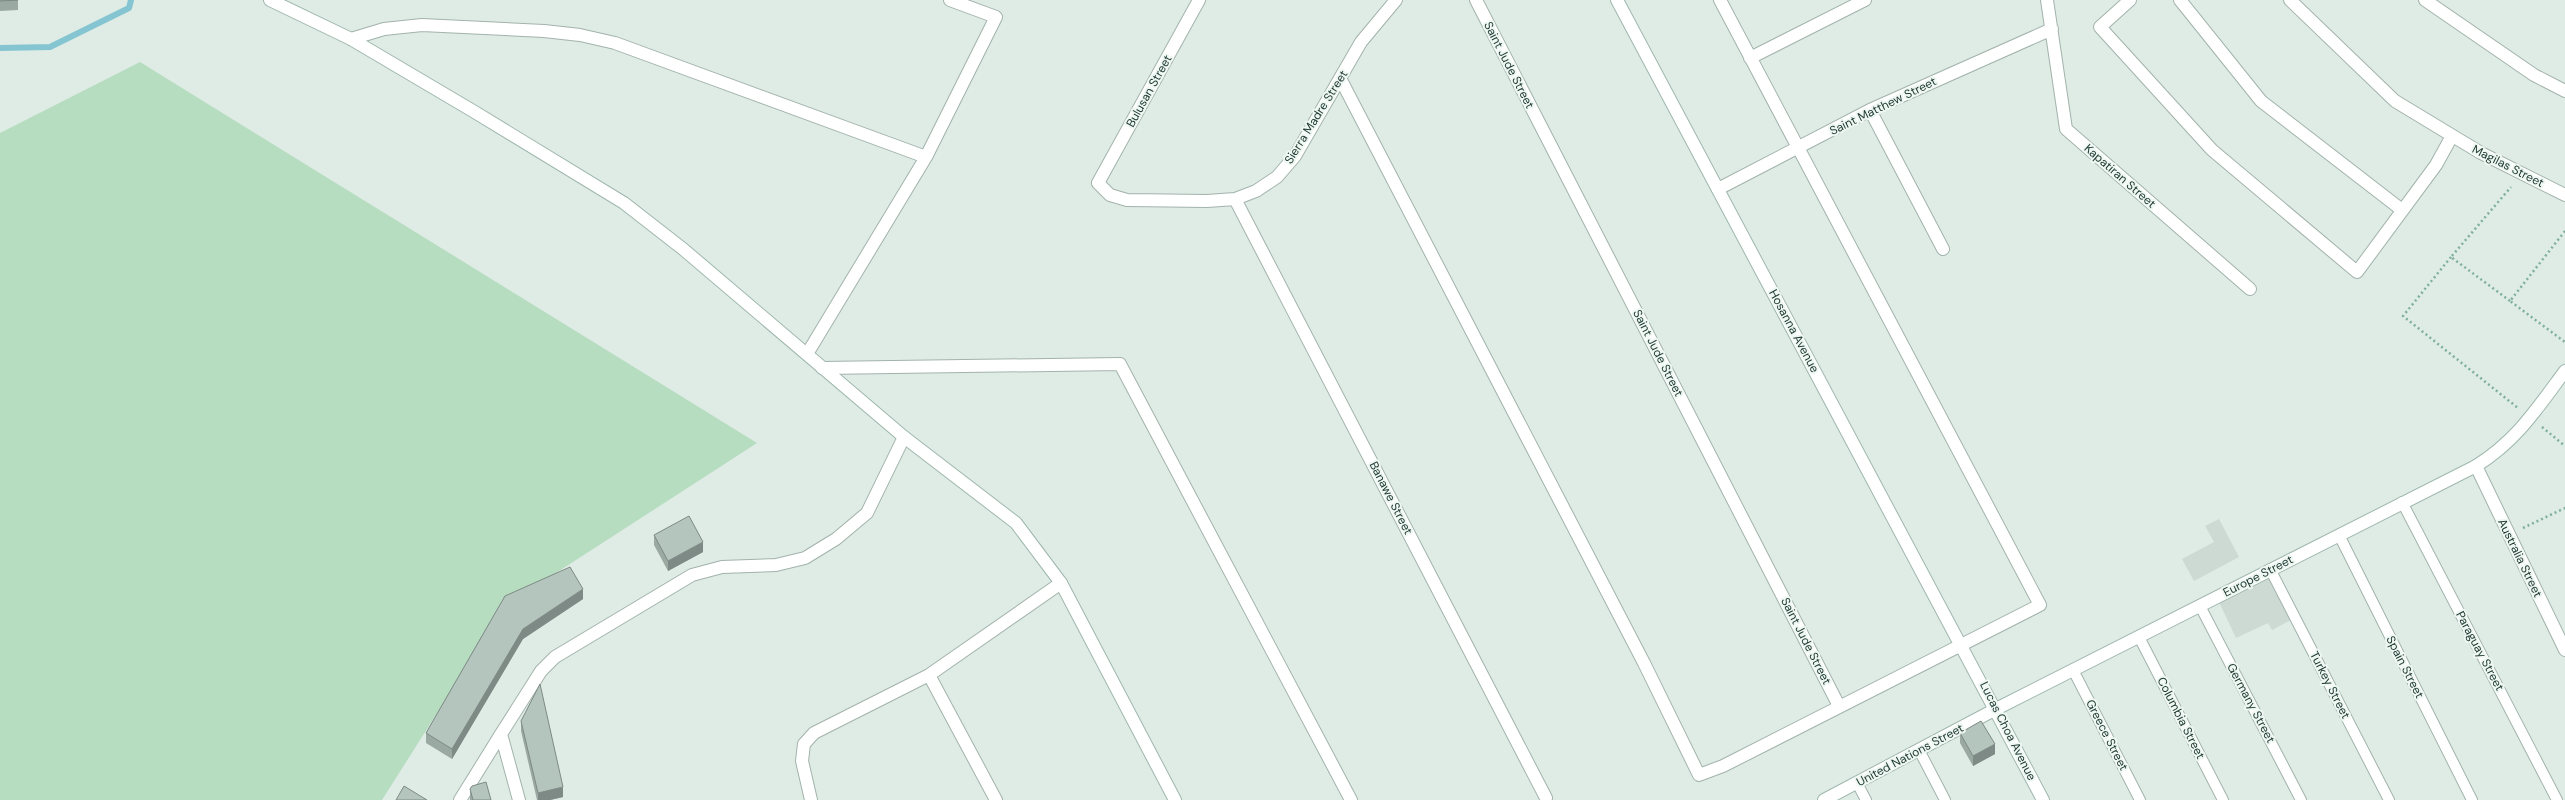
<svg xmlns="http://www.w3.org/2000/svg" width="2565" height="800" font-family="'DM Sans',sans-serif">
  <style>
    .built { fill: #cddad4 }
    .grass { fill: #b7ddc1 }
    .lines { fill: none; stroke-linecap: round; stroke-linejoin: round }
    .stream { stroke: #85c5d2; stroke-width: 6 }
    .lane-casing { stroke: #a2b3ac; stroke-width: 12 }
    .street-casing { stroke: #a2b3ac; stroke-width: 14 }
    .secondary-casing { stroke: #9eb7ae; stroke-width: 14 }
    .path { stroke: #7eafa0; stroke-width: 2.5; stroke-dasharray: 2 3; stroke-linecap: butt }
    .lane { stroke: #fff; stroke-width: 10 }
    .street { stroke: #fff; stroke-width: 12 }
    .secondary { stroke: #fff; stroke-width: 12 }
    .wall { fill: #9ba9a3 }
    .shaded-wall { fill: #7e8a85 }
    .building { fill: #b4c5be; stroke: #7e8a85 }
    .labels { text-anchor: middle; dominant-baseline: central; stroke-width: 4; stroke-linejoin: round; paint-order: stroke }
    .street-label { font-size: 12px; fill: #203b34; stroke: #eff7f3 }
  </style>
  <rect width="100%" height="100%" fill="#dfebe5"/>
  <path class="built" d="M2219 519 2239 557 2194 581 2182 559 2214 542 2205 526Z
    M2272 576 2293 619 2272 630 2268 623 2236 638 2219 602Z"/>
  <path class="grass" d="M140 62 757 443 505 606 382 800H0V133Z"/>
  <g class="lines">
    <path class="stream" d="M0 48 50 47 129 8 131 0"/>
    <g class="lane-casing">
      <path id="lane" d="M2402 502 2557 800
        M2339 535 2472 800
        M2270 569 2389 800
        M2200 606 2301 800
        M2139 637 2223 800
        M2073 670 2140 800
        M1919 750 1945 800
        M1857 783 1866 800"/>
    </g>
    <g class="street-casing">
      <path id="street" d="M1199 0 1098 183 1110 195 1127 200 1207 201 1235 199 1256 191 1277 177 1295 156 1361 42 1396 0
        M1476 0 1839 706
        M2047 0 2066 129 2250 289
        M2130 0 2100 27 2212 150 2357 272 2436 165 2452 136
        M2180 0 2261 101 2402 210
        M2290 0 2395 101 2481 153 2565 195
        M2425 0 2534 75 2565 91
        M351 39 384 29 422 25 544 31 580 35 615 43 926 157
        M1750 58 1865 0
        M1341 80 1644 663 1699 775 1723 766 2040 605 1720 0
        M1870 110 1943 249
        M1718 189 1870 110 2052 29
        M1235 199 1546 798
        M807 354 926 157 996 17 950 0
        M822 368 1120 364 1351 800
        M2476 466 2565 650
        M929 675 996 800
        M460 800 501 734
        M519 800 501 734 541 671 555 657 692 575 722 567 776 565 805 558 836 539 867 513 904 437
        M811 800 802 761 804 744 814 733 929 675 1061 583"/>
    </g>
    <g class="secondary-casing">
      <path id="secondary" d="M270 0 351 39 473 111 624 203 683 249 904 437 1016 523 1061 583 1175 800
        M1617 0 2043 800
        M1824 800 1996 709 2476 466C2517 440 2536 410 2565 371"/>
    </g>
    <path class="path" d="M2565 231 2510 301 2565 342
      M2451 257 2403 316 2518 408
      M2510 301 2451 257 2511 187
      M2542 427 2565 446
      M2523 528 2565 508"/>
    <use href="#lane" class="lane"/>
    <use href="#street" class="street"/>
    <use href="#secondary" class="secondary"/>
  </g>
  <path class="wall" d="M0 0H18V10L0 11Z
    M654 535 703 552 668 571 654 545Z
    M505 596 583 599 523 639 452 759 426 743V733Z
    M521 721 563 797 550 800H537L521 731Z
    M1960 733 1995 754 1973 766 1960 743Z
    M470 789 491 800H470Z"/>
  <path class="shaded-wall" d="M703 542V552L668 571V561Z
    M583 589V599L523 639 452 759V749L523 629Z
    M1995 744V754L1973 766V756Z
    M563 787V797L550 800H538V793Z"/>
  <path class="building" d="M0 0H18L0 1Z
    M689 516 703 542 668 561 654 535Z
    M570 567 583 589 523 629 452 749 426 733 505 596Z
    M540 684 563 787 538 793 521 721Z
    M1981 721 1995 744 1973 756 1960 733Z
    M486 782 491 800H473L470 789 472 786Z
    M404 786 427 800H396Z"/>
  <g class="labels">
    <g class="street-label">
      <text transform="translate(1509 65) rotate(63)">Saint Jude Street</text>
      <text transform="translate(1149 91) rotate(-61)">Bulusan Street</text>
      <text transform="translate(1883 106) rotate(-26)">Saint Matthew Street</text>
      <text transform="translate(1316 117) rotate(-58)">Sierra Madre Street</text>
      <text transform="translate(2508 166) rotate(27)">Magilas Street</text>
      <text transform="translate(2120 176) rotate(41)">Kapatiran Street</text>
      <text transform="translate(1794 331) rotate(62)">Hosanna Avenue</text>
      <text transform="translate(1658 353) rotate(63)">Saint Jude Street</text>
      <text transform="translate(1391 498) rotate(63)">Banawe Street</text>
      <text transform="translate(2520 558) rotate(64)">Australia Street</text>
      <text transform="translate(2258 576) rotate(-27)">Europe Street</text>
      <text transform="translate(1806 641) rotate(63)">Saint Jude Street</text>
      <text transform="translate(2480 651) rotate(62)">Paraguay Street</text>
      <text transform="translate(2405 667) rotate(63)">Spain Street</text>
      <text transform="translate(2330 685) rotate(63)">Turkey Street</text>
      <text transform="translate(2251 703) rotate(62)">Germany Street</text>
      <text transform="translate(2181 718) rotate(63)">Columbia Street</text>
      <text transform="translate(2008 731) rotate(63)">Lucas Choa Avenue</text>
      <text transform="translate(2107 735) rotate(63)">Greece Street</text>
      <text transform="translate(1910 755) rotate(-28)">United Nations Street</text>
    </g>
  </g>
</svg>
